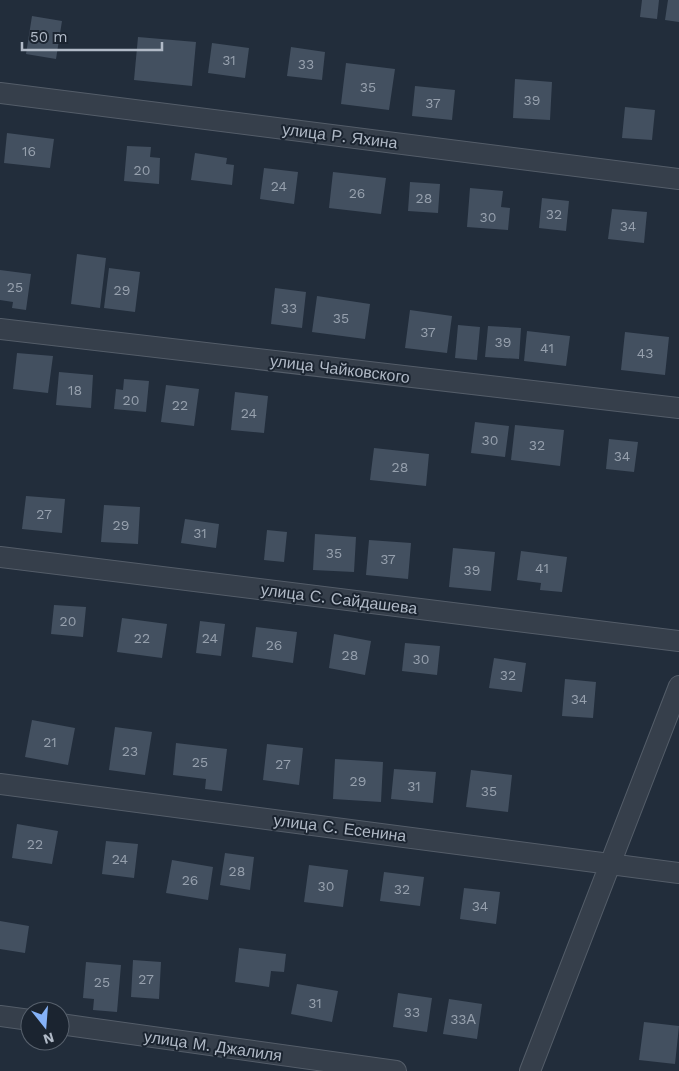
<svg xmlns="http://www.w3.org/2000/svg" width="679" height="1071" font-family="'Work Sans',sans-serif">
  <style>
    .building { fill: #435060 }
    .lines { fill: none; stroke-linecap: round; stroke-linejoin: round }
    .minor-casing { stroke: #545d69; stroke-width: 22 }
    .minor { stroke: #363f4b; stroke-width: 20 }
    .labels { text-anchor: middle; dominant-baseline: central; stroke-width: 4; stroke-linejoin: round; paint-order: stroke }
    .number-label { font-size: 14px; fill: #96a0ad }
    .street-label { font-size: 16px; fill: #b1bac7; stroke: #1b2430 }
  </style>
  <rect width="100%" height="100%" fill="#222d3b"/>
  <path class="building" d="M642 0H659L657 19 640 17Z
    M668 0H679V22L665 20Z
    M32 16 62 21 56 59 26 54Z
    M138 37 196 42 192 86 134 80Z
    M212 43 249 48 245 78 208 73Z
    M291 47 325 52 322 80 287 76Z
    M346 63 395 69 389 110 341 104Z
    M515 79 552 82 550 120 513 118Z
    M415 86 455 90 452 120 412 116Z
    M625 107 655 110 652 140 622 138Z
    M7 133 54 139 50 168 4 163Z
    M127 146 151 147 150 157 160 158 159 184 124 181Z
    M195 153 227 158 226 164 234 165 232 185 191 180Z
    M264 168 298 172 294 204 260 199Z
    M333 172 386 178 381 214 329 208Z
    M410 182 440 184 438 213 408 211Z
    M470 188 503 191 501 207 510 208 508 230 467 227Z
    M542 198 569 201 566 231 539 228Z
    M612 209 647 212 644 243 608 239Z
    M77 254 106 258 100 308 71 304Z
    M109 268 140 272 135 312 104 308Z
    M0 270 31 274 26 310 12 308 13 302 0 300Z
    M275 288 306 292 302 328 271 324Z
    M317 296 370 304 365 339 312 332Z
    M410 310 452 316 447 353 405 348Z
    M458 325 480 327 477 360 455 358Z
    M488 326 521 328 519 359 485 357Z
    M527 331 570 336 566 366 524 361Z
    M625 332 669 337 665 375 621 370Z
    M17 353 53 356 48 393 13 389Z
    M59 372 93 375 91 408 56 405Z
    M124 379 149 381 146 412 114 409 116 389 123 390Z
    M166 385 199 389 194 426 161 422Z
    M235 392 268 396 264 433 231 430Z
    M475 422 509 426 505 457 471 453Z
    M515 425 564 430 560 466 511 460Z
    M609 439 638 442 634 472 606 469Z
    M374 448 429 454 426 486 370 480Z
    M26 496 65 499 62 533 22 529Z
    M104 505 140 507 138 544 101 542Z
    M185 519 219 524 216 548 181 543Z
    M267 530 287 532 284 562 264 560Z
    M315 534 356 537 354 572 313 570Z
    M369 540 411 543 408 579 366 575Z
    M453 548 495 552 491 591 449 587Z
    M521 551 567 557 562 592 540 590 541 583 517 580Z
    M54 605 86 607 83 637 51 634Z
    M122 618 167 624 162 658 117 652Z
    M200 621 225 624 221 656 196 653Z
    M256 627 297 632 293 663 252 657Z
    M334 634 371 641 365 675 329 668Z
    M405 643 440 646 437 675 402 671Z
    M494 658 526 663 522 692 489 688Z
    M565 679 596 682 593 718 562 716Z
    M32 720 75 728 68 765 25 757Z
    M115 727 152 732 145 775 109 770Z
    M176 743 227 749 222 791 205 789 206 779 173 775Z
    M267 744 303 748 299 785 263 780Z
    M335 759 383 762 381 802 333 799Z
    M394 769 436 772 433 803 391 799Z
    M471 770 512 775 508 812 466 807Z
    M17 824 58 831 52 864 12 858Z
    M106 841 138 844 134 878 102 874Z
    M225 853 254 857 250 890 220 885Z
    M172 860 213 867 208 900 166 893Z
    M309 865 348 870 343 907 304 902Z
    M384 872 424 877 420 906 380 901Z
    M464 888 500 892 496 924 460 919Z
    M0 921 29 926 25 953 0 949Z
    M239 948 286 954 284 972 271 971 269 987 235 982Z
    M133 960 161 962 159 999 131 997Z
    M86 962 121 965 117 1012 93 1010 94 999 83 998Z
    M297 984 338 991 332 1022 291 1014Z
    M398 993 432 998 427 1032 393 1027Z
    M449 999 482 1004 477 1039 443 1034Z
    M644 1022 679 1026 675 1064 639 1060Z"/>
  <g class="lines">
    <g class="minor-casing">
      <path id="minor" d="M0 93 679 179
        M0 329 679 408
        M0 557 679 641
        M0 784 679 873
        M0 1016 30 1020
        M60 1024 396 1071
        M530 1071 679 686"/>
    </g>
    <use href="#minor" class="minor"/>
  </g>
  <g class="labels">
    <g class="number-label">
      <text x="229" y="60">31</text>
      <text x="306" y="64">33</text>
      <text x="368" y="87">35</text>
      <text x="532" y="100">39</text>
      <text x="433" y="103">37</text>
      <text x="29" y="151">16</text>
      <text x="142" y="170">20</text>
      <text x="279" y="186">24</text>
      <text x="357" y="193">26</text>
      <text x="424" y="198">28</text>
      <text x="554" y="214">32</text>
      <text x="488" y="217">30</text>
      <text x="628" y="226">34</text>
      <text x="15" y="287">25</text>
      <text x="122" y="290">29</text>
      <text x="289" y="308">33</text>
      <text x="341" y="318">35</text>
      <text x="428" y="332">37</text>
      <text x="503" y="342">39</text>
      <text x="547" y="348">41</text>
      <text x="645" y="353">43</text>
      <text x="75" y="390">18</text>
      <text x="131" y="400">20</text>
      <text x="180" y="405">22</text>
      <text x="249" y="413">24</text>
      <text x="490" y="440">30</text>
      <text x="537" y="445">32</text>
      <text x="622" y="456">34</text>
      <text x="400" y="467">28</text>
      <text x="44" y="514">27</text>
      <text x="121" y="525">29</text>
      <text x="200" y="533">31</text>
      <text x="334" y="553">35</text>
      <text x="388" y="559">37</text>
      <text x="542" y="568">41</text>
      <text x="472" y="570">39</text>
      <text x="68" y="621">20</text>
      <text x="142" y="638">22</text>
      <text x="210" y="638">24</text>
      <text x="274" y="645">26</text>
      <text x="350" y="655">28</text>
      <text x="421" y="659">30</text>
      <text x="508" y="675">32</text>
      <text x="579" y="699">34</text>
      <text x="50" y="742">21</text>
      <text x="130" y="751">23</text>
      <text x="200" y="762">25</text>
      <text x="283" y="764">27</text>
      <text x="358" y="781">29</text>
      <text x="414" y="786">31</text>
      <text x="489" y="791">35</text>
      <text x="35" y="844">22</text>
      <text x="120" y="859">24</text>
      <text x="237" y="871">28</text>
      <text x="190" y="880">26</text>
      <text x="326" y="886">30</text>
      <text x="402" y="889">32</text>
      <text x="480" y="906">34</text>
      <text x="146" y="979">27</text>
      <text x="102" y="982">25</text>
      <text x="315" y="1003">31</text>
      <text x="412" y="1012">33</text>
      <text x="463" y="1019">33А</text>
    </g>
    <g class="street-label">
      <text transform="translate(340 136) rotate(7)">улица Р. Яхина</text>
      <text transform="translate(340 369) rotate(7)">улица Чайковского</text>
      <text transform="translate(339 599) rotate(7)">улица С. Сайдашева</text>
      <text transform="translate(340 828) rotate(7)">улица С. Есенина</text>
      <text transform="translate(213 1046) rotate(8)">улица М. Джалиля</text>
    </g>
  </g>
  <g transform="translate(45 1026) rotate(163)"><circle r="24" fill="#1b2430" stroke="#57606c"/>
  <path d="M0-4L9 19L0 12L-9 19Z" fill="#85b2f8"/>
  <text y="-8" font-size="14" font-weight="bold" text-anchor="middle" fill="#b1bac7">N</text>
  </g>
  <path d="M22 42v8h140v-8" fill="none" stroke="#b1bac7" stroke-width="2.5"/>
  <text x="30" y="42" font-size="15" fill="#b1bac7" stroke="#1b2430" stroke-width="4" paint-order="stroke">50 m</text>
</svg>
